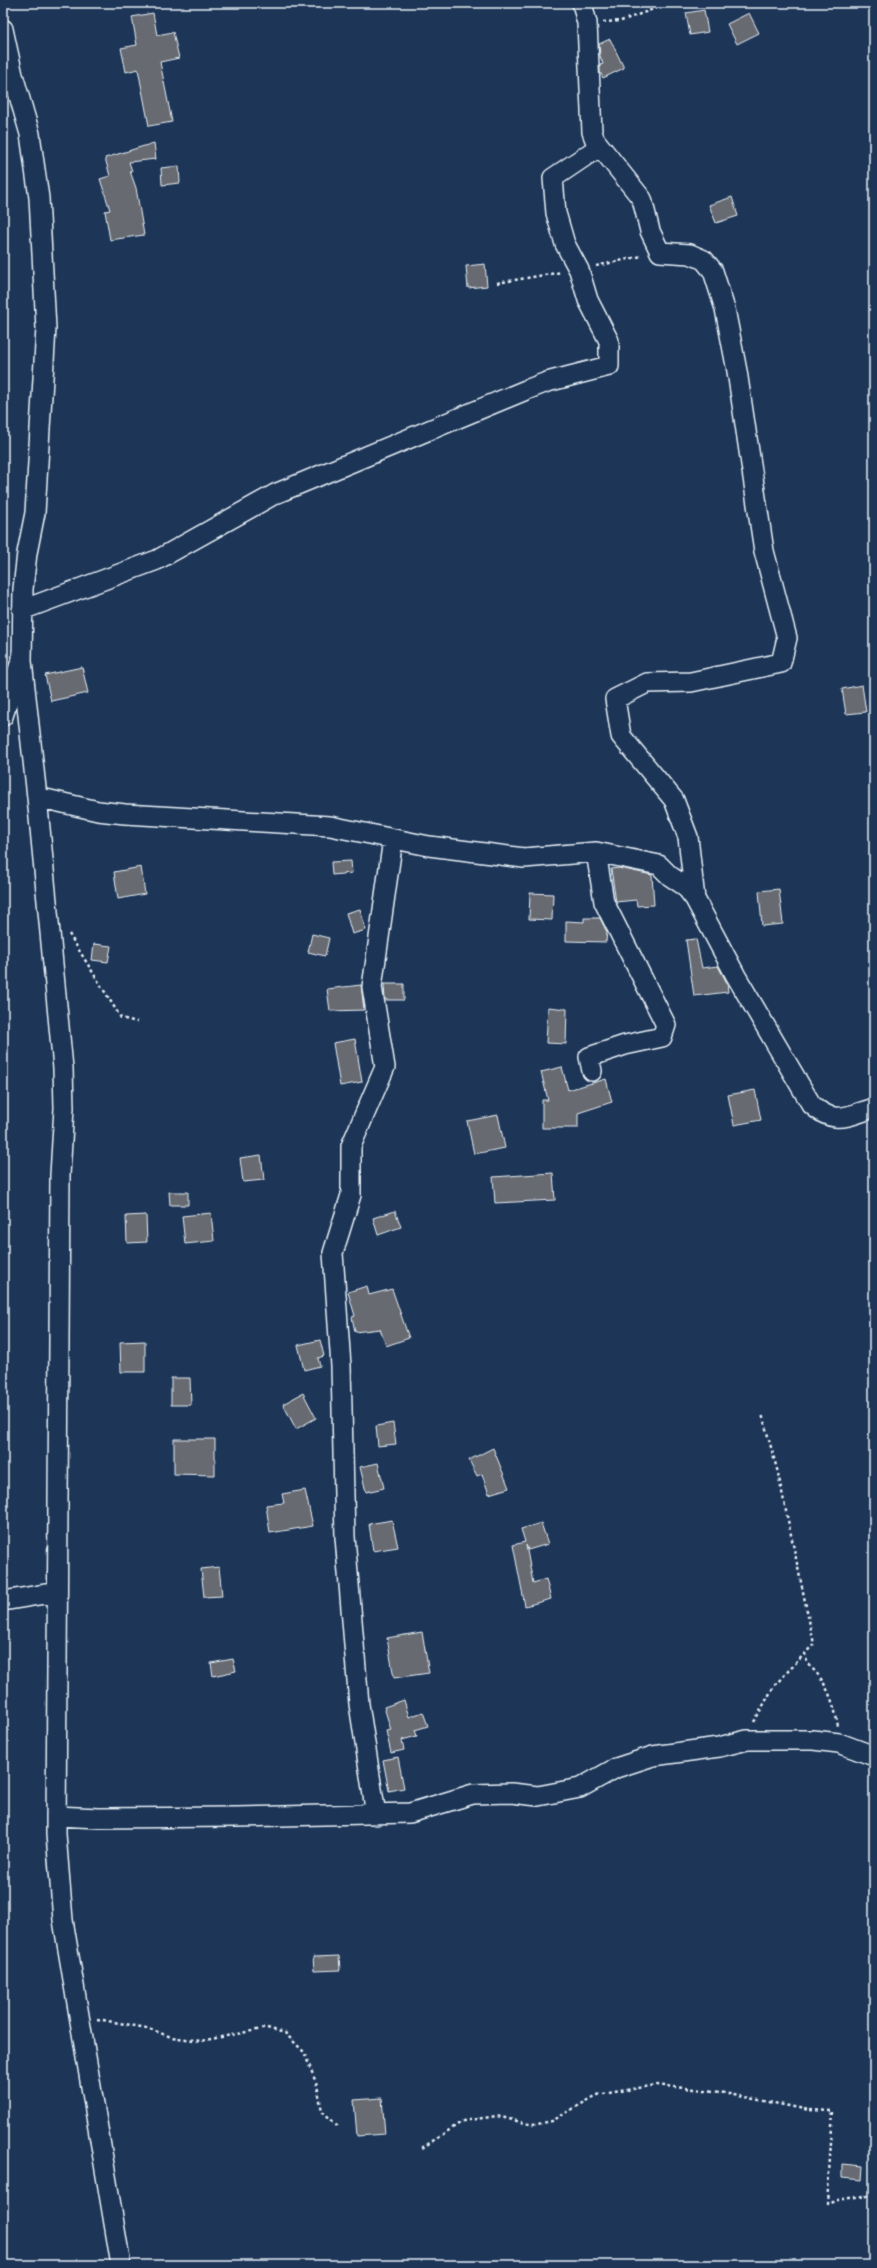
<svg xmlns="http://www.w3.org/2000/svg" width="877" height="2268" font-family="Delius,sans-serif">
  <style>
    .building { fill: #676b71; stroke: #e8f1f8 }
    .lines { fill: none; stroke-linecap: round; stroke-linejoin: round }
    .street-casing { stroke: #e8f1f8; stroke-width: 22 }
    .path { stroke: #e8f1f8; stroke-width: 2.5; stroke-dasharray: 3 3; stroke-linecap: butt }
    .street { stroke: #1d3557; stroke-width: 19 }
  </style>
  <rect width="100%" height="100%" fill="#1d3557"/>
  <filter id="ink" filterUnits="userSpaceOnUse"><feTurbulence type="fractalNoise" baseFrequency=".025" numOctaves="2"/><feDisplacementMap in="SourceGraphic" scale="8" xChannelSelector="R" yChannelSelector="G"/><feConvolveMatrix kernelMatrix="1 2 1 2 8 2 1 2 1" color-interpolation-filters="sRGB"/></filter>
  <g filter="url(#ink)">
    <path class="building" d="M704 10 708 32 690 35 686 13Z
      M153 13 157 35 173 32 179 58 160 62 172 122 149 126 138 69 126 72 121 48 137 45 132 17Z
      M749 13 759 33 737 44 727 24Z
      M610 39 624 68 603 78 600 72V65L603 64 600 56 599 44Z
      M154 143 156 159 129 162 132 171H130L136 188 144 235 110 240 105 211 110 210 100 179 110 176 105 158Z
      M179 166 180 183 162 185 161 168Z
      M732 197 738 216 716 223 709 205Z
      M485 264 487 286 468 288 466 266Z
      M82 667 88 693 51 701 45 675Z
      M862 685 866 712 846 714 842 689Z
      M351 861 352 873 332 875 331 862Z
      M141 867 145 894 118 899 114 872Z
      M619 868 652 875 654 905 637 906 636 900 616 902 611 869Z
      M779 889 783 924 762 926 759 891Z
      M530 893 553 894 552 920 529 919Z
      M360 909 366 930 352 934 346 913Z
      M584 918H600L607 932 606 942 566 941V921L584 922Z
      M312 934 329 938 325 956 308 952Z
      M696 939 702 968 718 966 727 983 728 992 694 996 686 940Z
      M94 944 111 946 108 962 92 960Z
      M384 984H404V1000H385Z
      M361 985 364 1010 330 1011 327 989Z
      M548 1007 567 1009 566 1044 546 1043Z
      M355 1039 362 1082 340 1086 333 1043Z
      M562 1067 568 1090 606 1079 612 1102 578 1113V1128H542V1100H548L541 1072Z
      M755 1090 761 1120 734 1125 728 1095Z
      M498 1115 505 1148 474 1154 467 1121Z
      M261 1155 264 1180 243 1182 240 1158Z
      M553 1173 555 1200 495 1203 493 1177Z
      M169 1192H188V1205H170Z
      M395 1211 401 1227 378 1235 373 1218Z
      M211 1213 214 1241 185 1244 182 1216Z
      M146 1215 147 1242 127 1243 126 1216Z
      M367 1286 369 1295 392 1289 409 1338 386 1346 380 1329 355 1332 352 1317 355 1316 348 1292Z
      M320 1340 324 1356 318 1358 320 1366 304 1370 298 1345Z
      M145 1341V1372H121L120 1342Z
      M171 1378H190L191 1405H171Z
      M303 1393 316 1418 296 1429 283 1404Z
      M393 1423 396 1444 378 1446 376 1426Z
      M174 1439H215V1475L174 1474Z
      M493 1448 509 1488 489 1494 482 1474 477 1476 469 1460Z
      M378 1463 384 1488 366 1492 360 1467Z
      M305 1490 313 1526 270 1533 266 1505 284 1503 282 1494Z
      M392 1520 398 1547 373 1551 369 1524Z
      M541 1523 548 1544 528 1550 526 1545 533 1583 546 1579 551 1599 525 1606 513 1545 525 1542 521 1529Z
      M219 1567 222 1596 204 1597 201 1569Z
      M422 1632 429 1673 394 1678 387 1638Z
      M233 1659 236 1671 213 1676 211 1663Z
      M404 1700 409 1717 423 1712 428 1726 415 1730 417 1736 402 1740 404 1750 391 1753 386 1731 391 1730 384 1707Z
      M398 1757 404 1788 389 1791 383 1760Z
      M339 1956 340 1970 314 1971 313 1957Z
      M382 2098 385 2134 357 2136 354 2100Z
      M842 2164 863 2166 862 2180 842 2178Z"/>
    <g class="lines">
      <g class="street-casing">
        <path id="street" d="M582 3 587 23 592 132 595 140 642 199 650 231 660 252 690 254 704 260 713 271 725 309 737 371 764 551 787 638 781 663 691 682 647 683 615 699 621 736 674 800 688 837 695 899
          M3 29 13 75 30 134 39 198 46 328 35 513 27 553 23 589 22 661 37 797 63 1068 64 1108 60 1175 56 1834 63 1920 121 2265
          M22 610 157 560 275 494 526 390 547 382 609 366V341L588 300 579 270 565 244 556 213 553 178 599 147
          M3 716 20 664
          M37 797 98 811 125 814 330 826 429 846 524 858 596 852 659 865 670 876 685 886 695 899 736 976 811 1104C834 1126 847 1116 874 1108
          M592 1071 589 1057 625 1045 662 1037 666 1025 604 902 596 852
          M3 1601 57 1592
          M376 1815 359 1704 345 1537 341 1366 333 1253 351 1195V1146L385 1067 372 987 393 839
          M56 1816 99 1818 237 1817 410 1813 473 1794 511 1793 538 1796 580 1788 616 1768 653 1756 719 1747 747 1740H813L839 1743 874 1756"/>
      </g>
      <path class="path" d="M603 22 621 21 670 3
        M596 266 642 256
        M497 283 562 272
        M69 934 121 1018 137 1022
        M805 1653C806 1666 815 1669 821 1679 830 1692 836 1711 838 1727
        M754 1722 774 1686 814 1644 778 1473 762 1414
        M97 2019 147 2028 171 2037 201 2041 267 2028 285 2033 304 2052 317 2085 322 2111 338 2126
        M422 2148 463 2121 497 2116 533 2125 552 2121 597 2095 656 2085 714 2091 809 2110 833 2111 827 2204 838 2200 874 2194"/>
      <use href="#street" class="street"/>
    </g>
  </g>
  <rect width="877" height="2268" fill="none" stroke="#1d3557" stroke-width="16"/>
  <rect x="8" y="8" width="861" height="2252" fill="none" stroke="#e8f1f8" stroke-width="1.5" filter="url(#ink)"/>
</svg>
